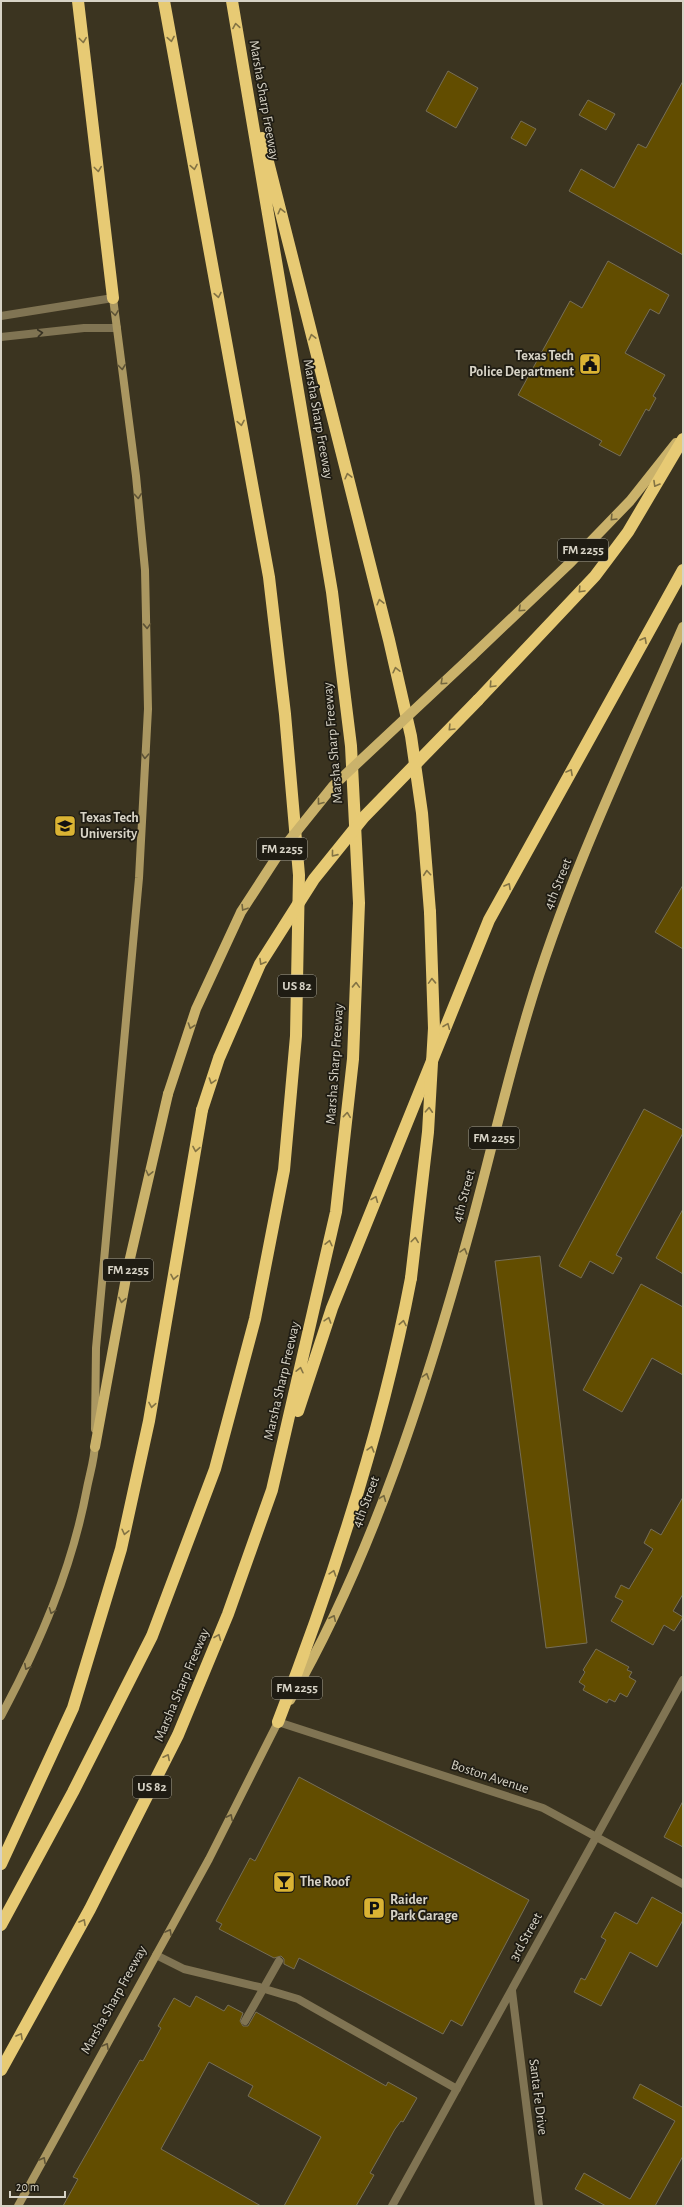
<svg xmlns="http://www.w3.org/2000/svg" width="684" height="2207" font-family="'Alegreya Sans',sans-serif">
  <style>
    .building { fill: #624d00; stroke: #766e57 }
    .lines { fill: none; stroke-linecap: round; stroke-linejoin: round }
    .minor { stroke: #807453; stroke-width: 8 }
    .secondary { stroke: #aa9761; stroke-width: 8 }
    .primary { stroke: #cab26b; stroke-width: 10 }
    .motorway { stroke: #e7ca74; stroke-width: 12 }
    .pedestrian-bridge { stroke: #807453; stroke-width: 8 }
    .primary-bridge { stroke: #cab26b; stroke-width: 10 }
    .motorway-bridge { stroke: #e7ca74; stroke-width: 12 }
    .oneway { stroke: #837344 }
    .oneway2 { stroke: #5e5336 }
    .oneway3 { stroke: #373223 }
    .oneway4 { stroke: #74673f }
    .labels { text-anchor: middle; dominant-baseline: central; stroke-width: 3.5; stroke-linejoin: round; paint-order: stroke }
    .shield { fill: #1f1c13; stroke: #a09c90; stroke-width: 1 }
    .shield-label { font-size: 13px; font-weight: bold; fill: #d7d3c6 }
    .street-label { font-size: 14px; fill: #d7d3c6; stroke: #1f1c13 }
    .poi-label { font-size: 14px; font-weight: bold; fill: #d7d3c6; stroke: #1f1c13; text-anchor: start }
  </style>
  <rect width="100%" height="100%" fill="#3b3420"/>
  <path class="building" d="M448 71 478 88 456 128 426 111Z
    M683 81V255L569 191 581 169 614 188 638 144 646 148Z
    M588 100 615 114 606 130 579 115Z
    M521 121 536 129 526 146 511 138Z
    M608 261 669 295 659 314 650 309 625 353 665 375 653 396 656 398 649 411 646 409 620 456 599 445 602 441 518 395 570 301 582 308Z
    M683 885V949L655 932Z
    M644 1109 683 1130V1133L616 1255 622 1258 613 1274 590 1261 581 1278 559 1266Z
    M683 1209V1274L656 1258Z
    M540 1256 587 1643 546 1648 495 1261Z
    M641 1284 683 1307V1375L652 1358 622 1412 583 1390Z
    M683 1497V1594L673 1611 683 1617 674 1631 664 1625 653 1645 611 1621 623 1601 615 1597 621 1585 629 1589 653 1549 644 1543 651 1529 661 1535Z
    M596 1649 629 1667 627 1670 632 1672 629 1677 636 1681 627 1697 620 1693 615 1702 609 1699 607 1703 583 1690 585 1686 579 1682 585 1672 583 1670Z
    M299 1777 529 1900 462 2026 451 2020 443 2034 299 1958 294 1969 284 1964V1959L281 1956 274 1958 219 1929 222 1924 216 1921 250 1858 255 1861Z
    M683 1801V1847L664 1837Z
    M652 1897 683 1914V1920L657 1967 630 1952 601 2006 574 1992 581 1978 585 1980 606 1940 601 1937 615 1912 637 1924Z
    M196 1996 224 2011 228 2005 243 2013 240 2021 243 2026H248L256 2012 386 2086 388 2082 417 2098 403 2122 401 2121 395 2129 370 2173 374 2175 356 2206H284L321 2137 248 2096 253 2086 209 2062 161 2149 261 2206H63L78 2179 73 2177 140 2060 143 2061 161 2028 158 2026 174 1998 190 2007Z
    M640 2084 682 2107 683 2105V2156L655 2206H606L575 2189 584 2173 630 2199 675 2121 633 2098Z"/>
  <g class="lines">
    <path class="minor" d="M1 316 113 298
      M1 337 84 328H117
      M278 1722 543 1808 683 1884
      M156 1955 184 1969 259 1987
      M268 1990 298 1999 457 2089
      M512 1991 539 2206
      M392 2206 683 1680"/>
    <path class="secondary" d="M95 1429 96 1348 139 878 148 709 145 570 136 476 113 298
      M1 1716C40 1643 72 1569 87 1488 90 1473 95 1457 95 1443
      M18 2206 209 1859 278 1722"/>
    <path class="primary" d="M472 656 571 562 630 501 676 443
      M95 1447 128 1267 168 1094
      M290 1700C373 1556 428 1383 472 1222 491 1152 507 1081 528 1011 567 879 628 753 683 627"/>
    <path class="motorway" d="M78 1 113 298
      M262 138 389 640 411 736 422 813 430 912
      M478 700 595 576 628 532 683 439
      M298 1411 332 1308 489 920 683 570
      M278 1722C334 1578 382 1431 411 1278
      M1 1864 73 1708 121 1549 149 1421 202 1110
      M1 1925 73 1792 152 1636 215 1469 255 1319 284 1170 296 1036 299 875 285 714 269 577 164 1
      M1 2070 90 1909 178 1735 228 1614 272 1490 336 1212 353 1059 359 903 351 746 332 592 232 1"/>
    <path class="pedestrian-bridge" d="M245 2021 279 1961"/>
    <path class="primary-bridge" d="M168 1094 196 1009 241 912 280 852 333 786 472 656"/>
    <path class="motorway-bridge" d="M202 1110 219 1058 260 964 314 879 364 817 478 700
      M411 1278 428 1132 434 1028 430 912"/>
  </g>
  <defs><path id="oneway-chevron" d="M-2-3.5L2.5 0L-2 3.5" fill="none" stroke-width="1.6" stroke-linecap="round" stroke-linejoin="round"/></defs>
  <g class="oneway">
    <use href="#oneway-chevron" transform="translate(236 26) rotate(-99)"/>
    <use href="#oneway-chevron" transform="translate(171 39) rotate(80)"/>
    <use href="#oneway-chevron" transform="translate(83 40) rotate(83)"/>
    <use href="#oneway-chevron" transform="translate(194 167) rotate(80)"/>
    <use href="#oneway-chevron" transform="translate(98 169) rotate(83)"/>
    <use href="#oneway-chevron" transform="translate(281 211) rotate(-104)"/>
    <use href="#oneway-chevron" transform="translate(218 295) rotate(80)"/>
    <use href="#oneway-chevron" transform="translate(312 337) rotate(-104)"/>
    <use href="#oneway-chevron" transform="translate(241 423) rotate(80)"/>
    <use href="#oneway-chevron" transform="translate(348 476) rotate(-104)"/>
    <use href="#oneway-chevron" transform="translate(656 484) rotate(120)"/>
    <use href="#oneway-chevron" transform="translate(581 590) rotate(133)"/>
    <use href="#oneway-chevron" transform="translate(380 602) rotate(-104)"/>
    <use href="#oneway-chevron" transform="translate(644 640) rotate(-61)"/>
    <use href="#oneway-chevron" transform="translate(396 670) rotate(-103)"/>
    <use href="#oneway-chevron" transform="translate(492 685) rotate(133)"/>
    <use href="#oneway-chevron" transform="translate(451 728) rotate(134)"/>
    <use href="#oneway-chevron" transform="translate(570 772) rotate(-61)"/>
    <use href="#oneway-chevron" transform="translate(334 854) rotate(129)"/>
    <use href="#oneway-chevron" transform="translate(427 873) rotate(-95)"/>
    <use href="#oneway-chevron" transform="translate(508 886) rotate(-61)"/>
    <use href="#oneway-chevron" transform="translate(262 962) rotate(120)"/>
    <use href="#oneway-chevron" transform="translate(432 981) rotate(-92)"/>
    <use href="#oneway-chevron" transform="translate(356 985) rotate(-88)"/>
    <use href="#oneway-chevron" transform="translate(447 1026) rotate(-68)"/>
    <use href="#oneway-chevron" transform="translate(212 1081) rotate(108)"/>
    <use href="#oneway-chevron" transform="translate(429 1110) rotate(-87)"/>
    <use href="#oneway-chevron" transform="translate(347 1115) rotate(-84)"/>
    <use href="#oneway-chevron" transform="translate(196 1149) rotate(100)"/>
    <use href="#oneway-chevron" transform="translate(375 1199) rotate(-68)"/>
    <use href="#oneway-chevron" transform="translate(415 1240) rotate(-83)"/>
    <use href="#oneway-chevron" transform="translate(329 1243) rotate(-77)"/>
    <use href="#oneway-chevron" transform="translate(174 1277) rotate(100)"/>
    <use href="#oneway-chevron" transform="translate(328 1320) rotate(-72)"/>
    <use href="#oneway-chevron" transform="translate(403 1323) rotate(-79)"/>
    <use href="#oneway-chevron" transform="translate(300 1370) rotate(-77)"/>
    <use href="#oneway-chevron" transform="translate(152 1405) rotate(100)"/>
    <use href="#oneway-chevron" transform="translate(371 1449) rotate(-74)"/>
    <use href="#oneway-chevron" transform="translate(125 1532) rotate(103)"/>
    <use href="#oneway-chevron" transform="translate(333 1573) rotate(-72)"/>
    <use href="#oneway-chevron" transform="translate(218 1637) rotate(-68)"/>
    <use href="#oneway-chevron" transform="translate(167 1757) rotate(-63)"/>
    <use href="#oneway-chevron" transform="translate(83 1922) rotate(-61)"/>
    <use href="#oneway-chevron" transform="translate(20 2036) rotate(-61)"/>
  </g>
  <g class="oneway2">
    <use href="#oneway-chevron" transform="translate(115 313) rotate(82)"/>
    <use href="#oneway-chevron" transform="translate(122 367) rotate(83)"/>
    <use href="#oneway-chevron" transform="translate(138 496) rotate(85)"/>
    <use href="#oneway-chevron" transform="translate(147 626) rotate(88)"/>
    <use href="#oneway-chevron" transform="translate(145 756) rotate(93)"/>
    <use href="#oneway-chevron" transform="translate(52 1611) rotate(111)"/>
    <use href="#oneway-chevron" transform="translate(27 1667) rotate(117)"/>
    <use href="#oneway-chevron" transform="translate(230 1817) rotate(-63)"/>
    <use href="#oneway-chevron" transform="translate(169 1932) rotate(-61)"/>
    <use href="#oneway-chevron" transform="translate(106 2046) rotate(-61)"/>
    <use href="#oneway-chevron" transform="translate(43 2160) rotate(-61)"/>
  </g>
  <use class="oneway3" href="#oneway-chevron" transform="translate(40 333) rotate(-6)"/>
  <g class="oneway4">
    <use href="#oneway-chevron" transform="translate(613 518) rotate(134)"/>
    <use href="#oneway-chevron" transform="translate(521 609) rotate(137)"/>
    <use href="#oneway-chevron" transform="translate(443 682) rotate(137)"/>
    <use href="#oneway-chevron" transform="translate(320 802) rotate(128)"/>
    <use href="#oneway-chevron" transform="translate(244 908) rotate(122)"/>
    <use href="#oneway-chevron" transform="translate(191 1026) rotate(109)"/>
    <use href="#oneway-chevron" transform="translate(149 1173) rotate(103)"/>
    <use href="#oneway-chevron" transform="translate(464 1251) rotate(-74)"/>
    <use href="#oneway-chevron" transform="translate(122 1300) rotate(101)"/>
    <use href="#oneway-chevron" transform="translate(426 1376) rotate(-72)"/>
    <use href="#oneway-chevron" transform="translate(383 1498) rotate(-68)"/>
    <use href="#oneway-chevron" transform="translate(333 1618) rotate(-65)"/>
  </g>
  <defs>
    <g id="civic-square" transform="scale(1.15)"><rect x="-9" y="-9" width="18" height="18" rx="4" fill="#dab333" stroke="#1f1c13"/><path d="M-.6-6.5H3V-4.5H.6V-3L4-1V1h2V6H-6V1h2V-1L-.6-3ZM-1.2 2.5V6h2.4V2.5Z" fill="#111"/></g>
    <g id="university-square" transform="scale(1.15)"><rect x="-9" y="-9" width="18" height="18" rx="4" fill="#dab333" stroke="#1f1c13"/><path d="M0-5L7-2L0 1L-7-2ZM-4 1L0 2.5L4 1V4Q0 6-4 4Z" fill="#111"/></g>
    <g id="bar-square" transform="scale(1.15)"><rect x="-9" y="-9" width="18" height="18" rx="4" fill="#dab333" stroke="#1f1c13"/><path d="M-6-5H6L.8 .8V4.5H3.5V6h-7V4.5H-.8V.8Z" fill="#111"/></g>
    <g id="parking-square" transform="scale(1.15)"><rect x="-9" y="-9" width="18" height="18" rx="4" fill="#dab333" stroke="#1f1c13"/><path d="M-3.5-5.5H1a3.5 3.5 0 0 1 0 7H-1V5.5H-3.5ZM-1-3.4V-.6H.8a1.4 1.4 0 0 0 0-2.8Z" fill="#111"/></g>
  </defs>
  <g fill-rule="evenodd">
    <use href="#civic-square" x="590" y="364"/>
    <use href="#university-square" x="65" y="826"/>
    <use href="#bar-square" x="284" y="1882"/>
    <use href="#parking-square" x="374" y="1908"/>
  </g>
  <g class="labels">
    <g class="shield">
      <rect x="558" y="539" width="50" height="22" rx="3"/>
      <rect x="257" y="838" width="50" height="22" rx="3"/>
      <rect x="278" y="975" width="38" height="22" rx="3"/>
      <rect x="469" y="1127" width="50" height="22" rx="3"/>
      <rect x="103" y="1259" width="50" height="22" rx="3"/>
      <rect x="272" y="1677" width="50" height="22" rx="3"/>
      <rect x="133" y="1776" width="38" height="22" rx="3"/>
    </g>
    <g class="shield-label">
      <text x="583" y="550">FM 2255</text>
      <text x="282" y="849">FM 2255</text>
      <text x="297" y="986">US 82</text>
      <text x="494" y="1138">FM 2255</text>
      <text x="128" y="1270">FM 2255</text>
      <text x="297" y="1688">FM 2255</text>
      <text x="152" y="1787">US 82</text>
    </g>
    <g class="street-label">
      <text transform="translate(264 100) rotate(80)">Marsha Sharp Freeway</text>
      <text transform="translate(318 419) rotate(80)">Marsha Sharp Freeway</text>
      <text transform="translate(333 743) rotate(-95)">Marsha Sharp Freeway</text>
      <text transform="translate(558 884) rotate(-68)">4th Street</text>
      <text transform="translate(335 1064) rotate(-86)">Marsha Sharp Freeway</text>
      <text transform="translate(464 1196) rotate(-75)">4th Street</text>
      <text transform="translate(282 1381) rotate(-77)">Marsha Sharp Freeway</text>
      <text transform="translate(366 1502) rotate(-69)">4th Street</text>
      <text transform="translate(182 1685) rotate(-67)">Marsha Sharp Freeway</text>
      <text transform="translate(490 1777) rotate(18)">Boston Avenue</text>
      <text transform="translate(526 1937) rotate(-61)">3rd Street</text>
      <text transform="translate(114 2000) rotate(-61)">Marsha Sharp Freeway</text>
      <text transform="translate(538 2097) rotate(83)">Santa Fe Drive</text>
    </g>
    <g class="poi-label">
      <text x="574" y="356" text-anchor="end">Texas Tech<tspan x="574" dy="16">Police Department</tspan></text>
      <text x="80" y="818">Texas Tech<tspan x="80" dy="16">University</tspan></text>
      <text x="300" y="1882">The Roof</text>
      <text x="390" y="1900">Raider<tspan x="390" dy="16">Park Garage</tspan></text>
    </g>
  </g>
  <rect width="684" height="2207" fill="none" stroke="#d7d3c6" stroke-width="4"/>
  <path d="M10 2191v6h55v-6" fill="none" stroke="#d7d3c6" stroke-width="2"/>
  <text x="16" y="2191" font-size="12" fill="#d7d3c6" stroke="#1f1c13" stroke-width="3" paint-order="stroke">20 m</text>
</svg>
